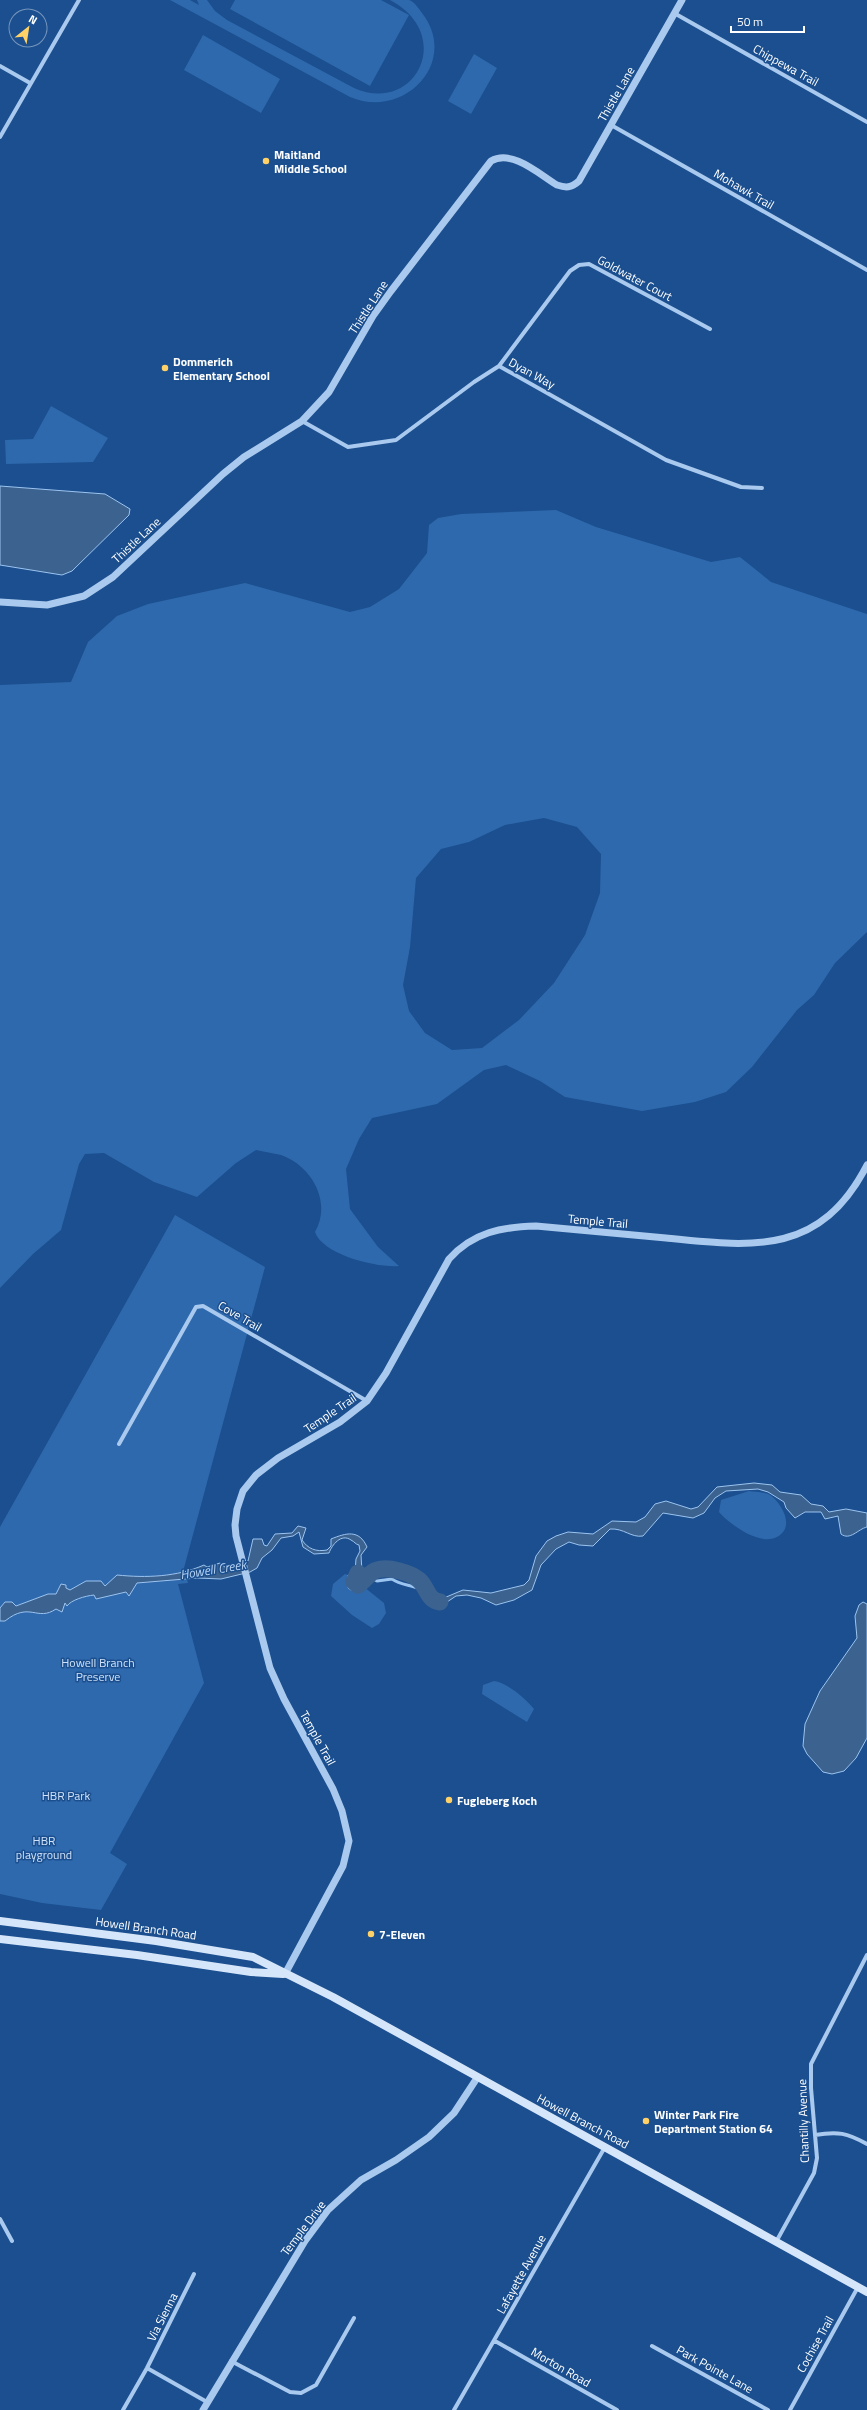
<svg xmlns="http://www.w3.org/2000/svg" width="867" height="2410" font-family="'Titillium Web',sans-serif">
  <style>
    .green { fill: #2e69ad; fill-rule: evenodd }
    .water { fill: #3c6290; stroke: #9cc4f0 }
    .lines { fill: none; stroke-linecap: round; stroke-linejoin: round }
    .stream { stroke: #9cc4f0; stroke-width: 3 }
    .river { stroke: #3c6290; stroke-width: 17 }
    .minor { stroke: #a9c9ee; stroke-width: 4 }
    .tertiary { stroke: #a9c9ee; stroke-width: 7 }
    .secondary { stroke: #d6e6fa; stroke-width: 8 }
    .poi-dot { fill: #ffd166; stroke: #1b4f8f; stroke-width: 1.5 }
    .labels { text-anchor: middle; dominant-baseline: central; stroke-width: 3; stroke-linejoin: round; paint-order: stroke }
    .street-label { font-size: 12px; fill: #fff; stroke: #1b4f8f }
    .poi-label { font-size: 12px; font-weight: bold; fill: #fff; stroke: #1b4f8f; text-anchor: start }
    .park-label { font-size: 12px; fill: #cfe3fa; stroke: #1b4f8f }
    .water-label { font-size: 13px; font-style: italic; fill: #b5d3f5; stroke: #1b4f8f }
  </style>
  <rect width="100%" height="100%" fill="#1b4f8f"/>
  <path class="green" d="M170 0H190L199 5 197 0H207L215 11 227 20 354 88C415 115 456 35 390 0 396 0 404 0 409 0 414 1 419 9 422 13 460 62 404 120 350 97Z
    M235 0H381L409 15 370 86 230 9Z
    M203 35 280 79 261 113 184 70Z
    M474 54 497 68 471 114 448 101Z
    M51 406 108 438 93 462 6 464 5 440 33 439Z
    M556 510 596 527 711 562 740 557 771 582 867 614V932L835 963 814 995 797 1010 752 1067 726 1092 695 1102 642 1111 565 1097 540 1081 506 1065 484 1070 437 1104 372 1118 359 1139 346 1169 350 1209 378 1247 399 1266C377 1268 323 1255 315 1232 332 1202 312 1166 281 1155 273 1153 264 1152 256 1150L236 1163 197 1197 154 1182 104 1153 85 1154 79 1164 61 1230 33 1254 0 1288V685L71 682 88 642 117 616 148 604 245 583 350 612 370 607 399 589 427 553 429 525 438 518 461 514ZM544 818 577 827 601 854 600 893 585 935 554 983 519 1020 482 1048 452 1050 425 1033 409 1011 403 985 410 947 416 878 441 849 469 842 505 825Z
    M175 1215 265 1267 184 1568 188 1583 178 1584 204 1683 110 1853 127 1864 101 1910 42 1903 0 1894V1527Z
    M749 1491C755 1492 765 1492 770 1495 780 1502 792 1521 783 1532 767 1552 730 1525 719 1512L721 1500Z
    M345 1574 348 1575 349 1589 355 1590 364 1587 384 1603 386 1613 379 1624 372 1628 352 1615 331 1596 333 1584Z
    M494 1681C508 1683 526 1699 534 1709L527 1722 482 1694 483 1685Z"/>
  <path class="water" d="M0 486 105 494 130 509 129 515 72 571 62 575 0 565Z
    M754 1483 772 1485 780 1492 801 1495 811 1504 823 1506 829 1512 846 1509 867 1513V1527C858 1529 850 1541 841 1534L838 1516 825 1519 821 1512H805L795 1518 786 1508 784 1502 768 1492 758 1489 726 1491 715 1498 704 1513 693 1518 663 1513 643 1536C631 1538 624 1528 610 1529L593 1546 579 1545 569 1542 556 1549 541 1565 532 1590 514 1600 496 1605 481 1598 467 1595 456 1596 447 1602 438 1604 427 1598 422 1591 425 1587 439 1600 463 1590 491 1593 524 1585 529 1580 536 1556 547 1541 556 1536 568 1532 593 1534 612 1521 636 1522 645 1517 655 1504 666 1501 691 1509 698 1507 717 1487Z
    M298 1526 306 1528 302 1540C308 1549 316 1552 327 1550L331 1546V1539C346 1533 359 1529 367 1547L361 1555 362 1572 357 1582 363 1578 365 1585 351 1590 348 1588V1575L355 1572 356 1559 360 1551 359 1545C355 1544 355 1542 351 1540 341 1533 332 1545 329 1553L314 1554 303 1547 299 1532 293 1536 281 1538 272 1550 262 1558 257 1568 250 1572 221 1579 197 1578 137 1583 129 1596 126 1592 96 1599 94 1595C85 1596 71 1600 67 1606L65 1603 62 1612 56 1609C37 1622 30 1601 5 1621H0V1608L5 1602H12L16 1606 48 1594H56L61 1584 66 1585V1588L70 1590 86 1581H101L105 1586 117 1575C146 1578 177 1577 204 1565L207 1567 220 1563 226 1568H230L248 1561 253 1539H262L264 1545 267 1546 275 1534 292 1533Z
    M863 1602 867 1604V1738L856 1758 844 1771 832 1774 823 1772 807 1754 803 1746 805 1724 820 1691 857 1638 855 1616 859 1605Z"/>
  <g class="lines">
    <path class="stream" d="M362 1582 373 1579 377 1581 392 1579C403 1587 418 1584 425 1594"/>
    <path class="river" d="M358 1573 354 1582 358 1585C365 1581 369 1572 377 1570 388 1566 411 1573 419 1580 428 1588 427 1600 440 1602"/>
    <path class="minor" d="M674 13 867 122
      M0 66 30 83
      M611 125 867 270
      M0 137 79 0
      M499 366 666 460 741 487 762 488
      M302 421 348 447 396 440 474 382 499 366 570 271 579 265 589 264 710 329
      M119 1444 196 1307 203 1306 367 1401
      M815 2135C838 2131 847 2133 867 2144
      M0 2219 12 2241
      M776 2242 814 2173 817 2158 811 2088V2064L867 1955
      M495 2341 617 2410
      M652 2346 768 2410
      M231 2361 290 2392 301 2393 316 2385 354 2318
      M147 2368 207 2402
      M123 2410 147 2368 194 2274
      M454 2410 605 2147
      M790 2410 858 2287"/>
    <path class="tertiary" d="M0 602 47 605 84 596 113 577 223 474 244 457 302 421 329 392 373 316 391 291 491 161C512 149 539 174 557 185 566 188 571 188 579 181L682 0
      M285 1974 343 1866 349 1841 342 1811 333 1789 284 1699 270 1668 236 1536 235 1525 237 1509 243 1491 256 1475 278 1458 340 1422 367 1401 386 1373 449 1259C473 1232 502 1227 536 1226 580 1230 623 1234 666 1238 753 1247 820 1256 867 1165
      M203 2410 305 2241 328 2210 361 2180 396 2160 429 2137 454 2113 477 2078"/>
    <path class="secondary" d="M0 1921 156 1941 253 1957 333 1997 867 2292
      M0 1939 137 1955 251 1972 283 1974"/>
  </g>
  <g class="poi-dot">
    <circle cx="266" cy="161" r="4"/>
    <circle cx="165" cy="368" r="4"/>
    <circle cx="449" cy="1800" r="4"/>
    <circle cx="371" cy="1934" r="4"/>
    <circle cx="646" cy="2121" r="4"/>
  </g>
  <g class="labels">
    <g class="street-label">
      <text transform="translate(786 65) rotate(29)">Chippewa Trail</text>
      <text transform="translate(616 94) rotate(-60)">Thistle Lane</text>
      <text transform="translate(744 189) rotate(30)">Mohawk Trail</text>
      <text transform="translate(635 278) rotate(28)">Goldwater Court</text>
      <text transform="translate(368 307) rotate(-57)">Thistle Lane</text>
      <text transform="translate(532 373) rotate(29)">Dyan Way</text>
      <text transform="translate(136 540) rotate(-43)">Thistle Lane</text>
      <text transform="translate(598 1221) rotate(5)">Temple Trail</text>
      <text transform="translate(240 1316) rotate(30)">Cove Trail</text>
      <text transform="translate(330 1413) rotate(-34)">Temple Trail</text>
      <text transform="translate(318 1738) rotate(61)">Temple Trail</text>
      <text transform="translate(146 1928) rotate(8)">Howell Branch Road</text>
      <text transform="translate(583 2121) rotate(28)">Howell Branch Road</text>
      <text transform="translate(803 2121) rotate(-92)">Chantilly Avenue</text>
      <text transform="translate(303 2228) rotate(-53)">Temple Drive</text>
      <text transform="translate(521 2274) rotate(-61)">Lafayette Avenue</text>
      <text transform="translate(162 2317) rotate(-63)">Via Sienna</text>
      <text transform="translate(815 2344) rotate(-61)">Cochise Trail</text>
      <text transform="translate(561 2367) rotate(30)">Morton Road</text>
      <text transform="translate(715 2369) rotate(29)">Park Pointe Lane</text>
    </g>
    <g class="poi-label">
      <text x="274" y="154">Maitland<tspan x="274" dy="14">Middle School</tspan></text>
      <text x="173" y="361">Dommerich<tspan x="173" dy="14">Elementary School</tspan></text>
      <text x="457" y="1800">Fugleberg Koch</text>
      <text x="379" y="1934">7-Eleven</text>
      <text x="654" y="2114">Winter Park Fire<tspan x="654" dy="14">Department Station 64</tspan></text>
    </g>
    <g class="park-label">
      <text x="98" y="1662">Howell Branch<tspan x="98" dy="14">Preserve</tspan></text>
      <text x="66" y="1795">HBR Park</text>
      <text x="44" y="1840">HBR<tspan x="44" dy="14">playground</tspan></text>
    </g>
    <g class="water-label">
      <text transform="translate(213 1569) rotate(-9)">Howell Creek</text>
    </g>
  </g>
  <g transform="translate(28 28) rotate(30)"><circle r="19" fill="#1b4f8f" stroke="#7695bc"/>
  <path d="M0-3L7 15L0 10L-7 15Z" fill="#ffd166"/>
  <text y="-6" font-size="11" font-weight="bold" text-anchor="middle" fill="#ffffff">N</text>
  </g>
  <path d="M731 26v6h73v-6" fill="none" stroke="#ffffff" stroke-width="2"/>
  <text x="737" y="26" font-size="12" fill="#ffffff" stroke="#1b4f8f" stroke-width="3" paint-order="stroke">50 m</text>
</svg>
